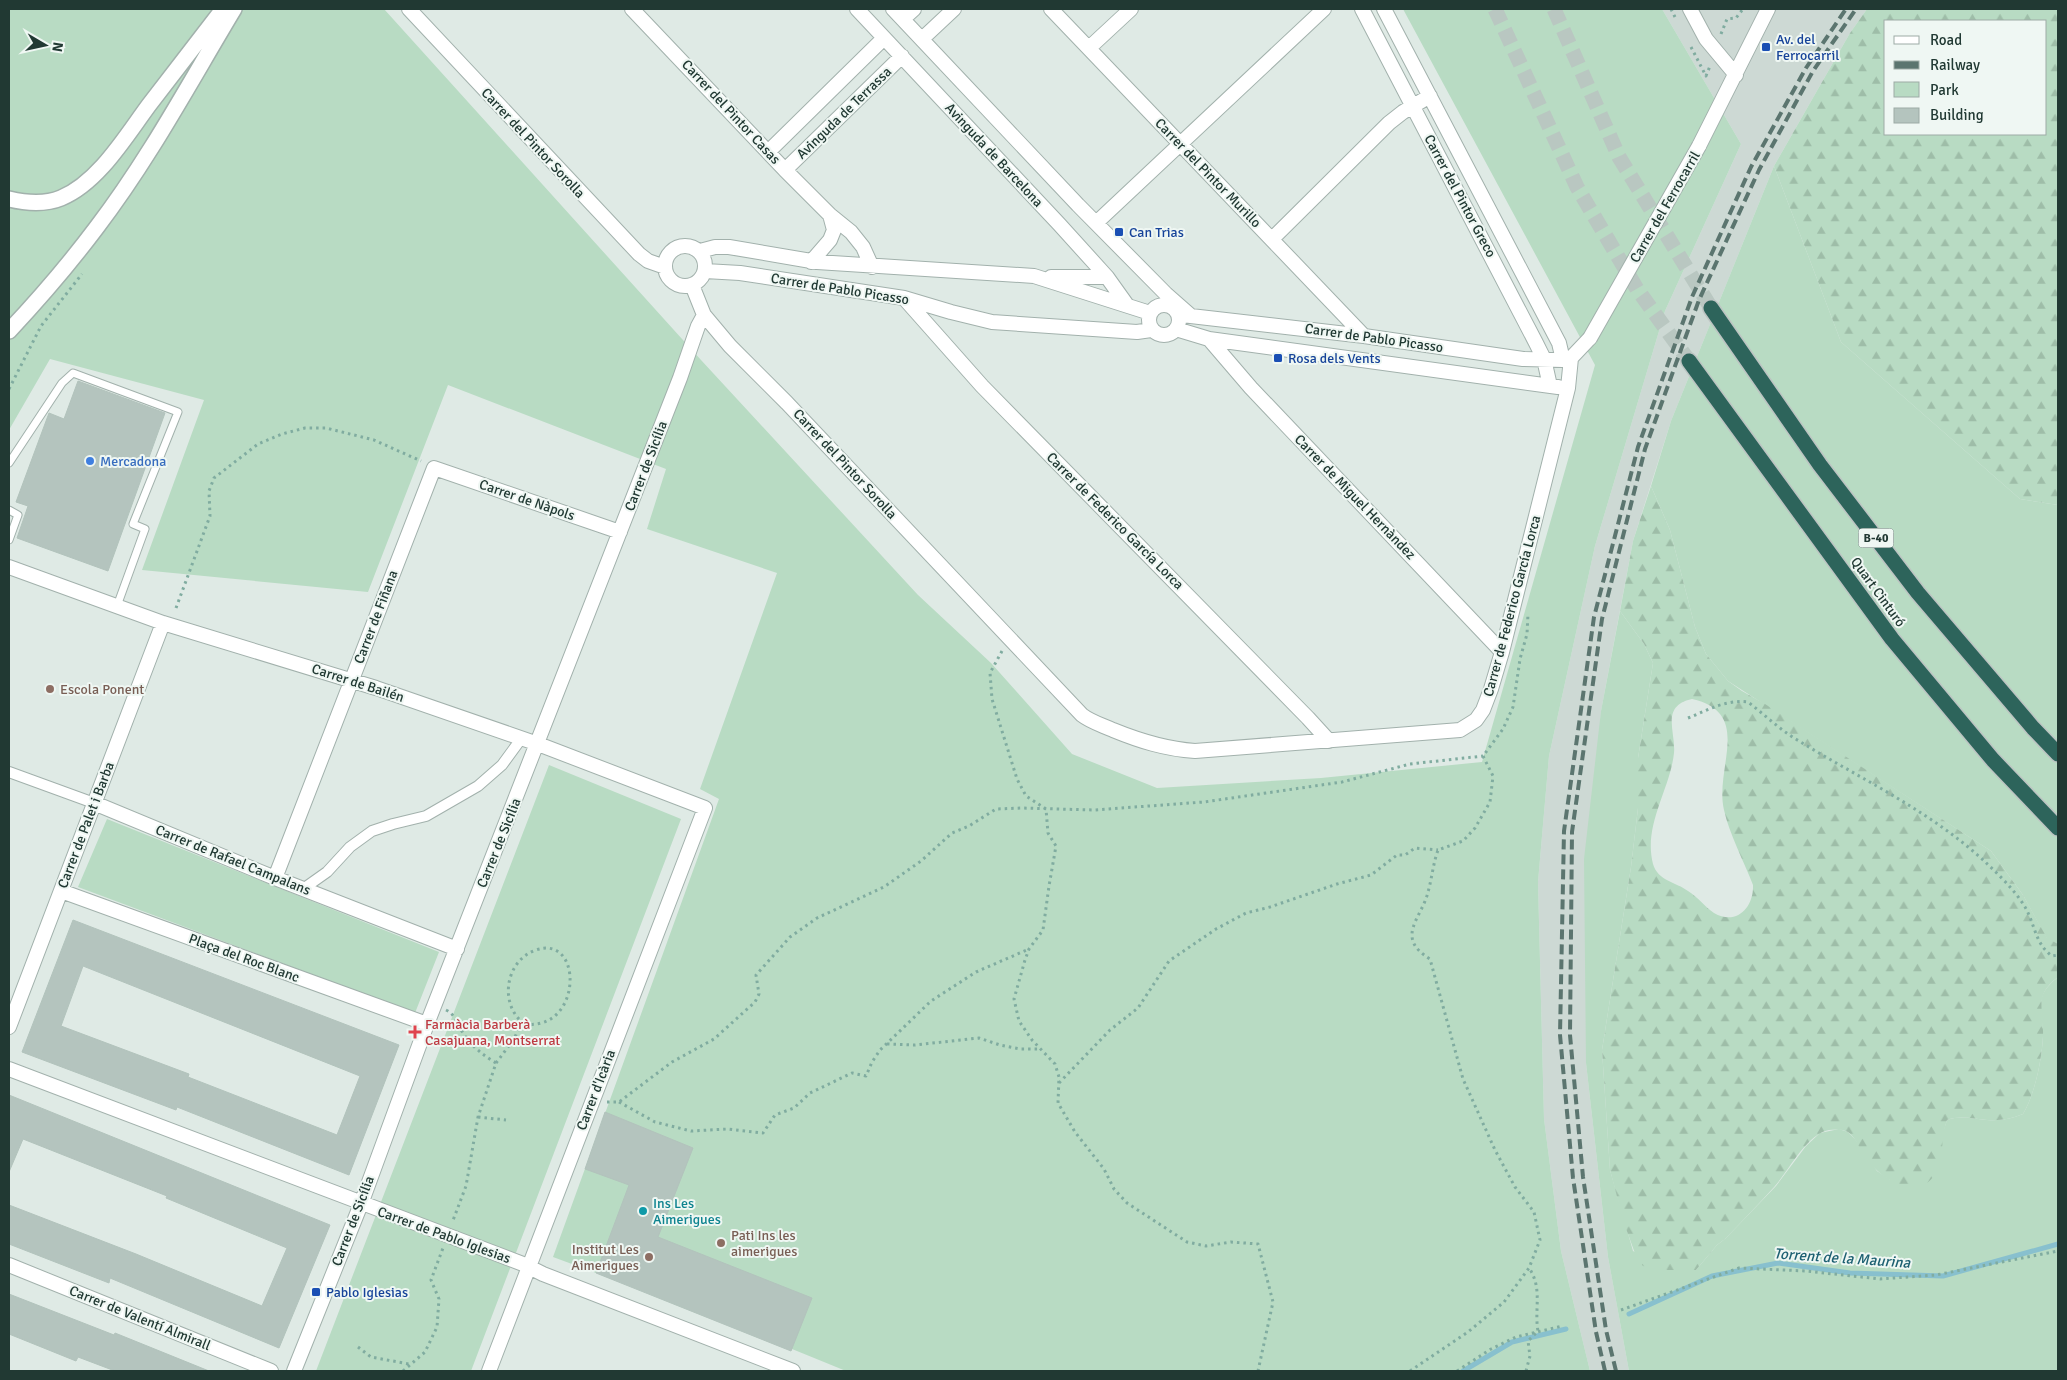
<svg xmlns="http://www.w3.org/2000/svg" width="2067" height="1380" font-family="Signika,sans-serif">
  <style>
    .built { fill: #cdd9d4 }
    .green { fill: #b8dbc3 }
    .forest { fill: url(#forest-firs); fill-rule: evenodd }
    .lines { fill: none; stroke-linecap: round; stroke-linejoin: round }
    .stream { stroke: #88c0ce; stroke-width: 5 }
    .building { fill: #b4c4be; stroke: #b2c3bc; fill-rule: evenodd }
    .motorway-tunnel { stroke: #b9c7c1; stroke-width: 15; stroke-dasharray: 15 8; stroke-linecap: butt }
    .service-casing { stroke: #a2b1ac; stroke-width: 9 }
    .pedestrian-casing { stroke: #a2b1ac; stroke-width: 12 }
    .minor-casing { stroke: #a2b1ac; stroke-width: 16 }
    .tertiary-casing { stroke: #a2b1ac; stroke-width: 18 }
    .motorway-casing { stroke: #bcc4c2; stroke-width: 18 }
    .path { stroke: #80aca0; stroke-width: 3; stroke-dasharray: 2.5 4; stroke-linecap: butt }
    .service { stroke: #fff; stroke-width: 7 }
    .pedestrian { stroke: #fff; stroke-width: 10 }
    .minor { stroke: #fff; stroke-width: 14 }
    .tertiary { stroke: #fff; stroke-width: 15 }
    .motorway { stroke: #2d645b; stroke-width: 15 }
    .rail { stroke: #5b756f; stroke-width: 4; stroke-dasharray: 10 5; stroke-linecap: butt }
    .minor-bridge-casing { stroke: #a2b1ac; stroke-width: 16; stroke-linecap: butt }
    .minor-bridge { stroke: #fff; stroke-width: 14 }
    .transit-dot { fill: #1a4fb4; stroke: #eff7f3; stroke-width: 2 }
    .shop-dot { fill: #3f7fe0; stroke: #eff7f3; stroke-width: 2 }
    .education-dot { fill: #8d6e63; stroke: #eff7f3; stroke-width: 2 }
    .health-dot { fill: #e0444e; stroke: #eff7f3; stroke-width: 2 }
    .culture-dot { fill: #0f9aa8; stroke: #eff7f3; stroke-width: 2 }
    .labels { text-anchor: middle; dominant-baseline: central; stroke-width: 4; stroke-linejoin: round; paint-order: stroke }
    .shield { fill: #eff7f3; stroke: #5f726d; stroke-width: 1 }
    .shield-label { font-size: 12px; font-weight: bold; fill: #213933 }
    .transit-label { font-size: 14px; fill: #164399; stroke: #eff7f3; text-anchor: start }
    .street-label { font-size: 14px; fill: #213933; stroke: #eff7f3 }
    .shop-label { font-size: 14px; fill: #366cbe; stroke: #eff7f3; text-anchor: start }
    .education-label { font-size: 14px; fill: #785e54; stroke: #eff7f3; text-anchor: start }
    .health-label { font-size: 14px; fill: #be3a42; stroke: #eff7f3; text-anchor: start }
    .culture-label { font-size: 14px; fill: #0d838f; stroke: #eff7f3; text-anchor: start }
    .water-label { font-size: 15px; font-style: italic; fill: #1d6072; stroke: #eff7f3 }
  </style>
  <defs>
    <pattern id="forest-firs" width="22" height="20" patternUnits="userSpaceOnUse" patternTransform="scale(1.25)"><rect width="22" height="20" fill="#b8dbc3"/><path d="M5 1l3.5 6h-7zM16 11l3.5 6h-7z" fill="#9ebda8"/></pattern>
  </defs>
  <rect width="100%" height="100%" fill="#dfeae5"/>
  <path class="built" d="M1662 9H1867L1850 33 1774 166 1671 421 1633 541 1601 711 1586 1063 1608 1257 1629 1371H1590L1561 1251 1544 1119 1538 882 1549 756 1595 546 1665 311 1741 144Z"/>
  <path class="green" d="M9 9H384L701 360 918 595 991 663 1072 754 1157 788 1321 778 1482 762 1595 365 1403 9H1662L1741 144 1665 311 1595 546 1549 756 1538 882 1544 1119 1561 1251 1590 1371H846L696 1310 553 1257 719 799 700 789 777 573 647 529 666 469 448 385 368 592 142 570 204 400 50 359 9 430Z
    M1774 166 1841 342 2020 499 2058 505V944L2047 939 2023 895 1991 851 1728 681 1706 654 1695 627 1670 530 1651 486 1671 421Z
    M1620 611 1644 644 1653 663 1638 758V808L1631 867 1602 1050 1610 1170 1633 1251 1668 1270H1696L1717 1245 1725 1239 1776 1186 1806 1146 1820 1133 1839 1129 1848 1132 1855 1139 1877 1171 1891 1180 1944 1129 1947 1120C1961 1115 1973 1119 1987 1120 2000 1121 2011 1119 2023 1114 2035 1094 2042 1059 2043 1036 2043 1023 2039 1010 2042 997 2044 989 2052 982 2058 977V1371H1629L1608 1257 1586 1063 1584 859 1601 711Z
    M549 765 681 819 471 1371H316Z
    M107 819 439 952 415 1013 78 887Z"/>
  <path class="forest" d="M1867 9H2058V505L2020 499 1841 342 1774 166 1850 33ZM1886 21H2046V134H1886Z
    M1651 486 1670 530 1695 627 1706 654 1728 681 1742 691 1765 704 1991 851 2023 895 2047 938 2058 944V977C2033 996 2044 1009 2043 1036 2042 1059 2035 1094 2023 1114 2011 1119 2000 1121 1987 1120 1973 1119 1961 1115 1947 1120 1941 1136 1944 1156 1936 1172 1933 1180 1924 1186 1916 1187 1892 1187 1873 1170 1861 1151 1858 1144 1854 1136 1848 1132 1843 1129 1835 1129 1829 1130 1807 1134 1789 1170 1775 1186 1759 1204 1742 1221 1725 1239L1717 1245 1696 1270H1668L1652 1268 1643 1266 1637 1259 1624 1223 1610 1170 1602 1050 1631 867 1638 808V758L1653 663 1644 644 1620 611 1633 541ZM1692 699C1754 713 1714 768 1724 810 1729 833 1744 862 1753 885 1754 908 1736 926 1714 913 1705 907 1698 897 1688 891 1676 882 1658 881 1653 864 1643 825 1670 790 1674 753 1676 732 1660 706 1692 699Z"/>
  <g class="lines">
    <path class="stream" d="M1629 1314 1712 1276 1778 1263 1850 1273 1943 1276 2058 1244
      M1463 1371 1512 1342 1566 1329"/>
  </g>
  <path class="building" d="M78 381 165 413 108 571 17 538 28 506 16 502 49 413 64 419Z
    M73 920 399 1045 349 1175 177 1107 176 1110 22 1052ZM83 966 360 1076 337 1135 188 1077 189 1074 61 1026Z
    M9 1095 330 1225 279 1348 110 1278 109 1283 9 1244V1205L136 1254 262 1306 287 1248 166 1198 167 1196 23 1139 9 1172Z
    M605 1112 693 1148 658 1237 812 1298 791 1351 596 1273 629 1185 585 1169Z
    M9 1294 114 1335 115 1333 209 1371H115L78 1357 76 1361 9 1334Z"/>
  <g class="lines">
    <path class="motorway-tunnel" d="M1495 9 1577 187 1637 289 1689 361
      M1554 9 1619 157 1711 308"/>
    <g class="service-casing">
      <path id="service" d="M9 463 62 383 73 373 178 412 133 524 145 529 117 606
        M9 510 18 515 9 540"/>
    </g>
    <g class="pedestrian-casing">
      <path id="pedestrian" d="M9 772 94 803
        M303 889 327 872 350 847 372 831 393 824 426 816 478 786 502 765 521 739"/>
    </g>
    <g class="minor-casing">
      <path id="minor" d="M409 9 639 254 648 261 665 267
        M632 9 785 170 830 215 851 232 863 247 872 267
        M857 9 1059 224 1107 277 1127 305
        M893 9 1078 205 1166 294 1191 316
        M1051 9 1364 336
        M1362 9 1536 343 1544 359 1550 386
        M1384 9 1559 343 1563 360
        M1690 9 1706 39 1736 75
        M903 19 914 9
        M922 39 954 9
        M1089 48 1131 9
        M1699 146 1768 9
        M768 152 884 38
        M785 170 902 56
        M1096 223 1324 9
        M1272 239 1389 123 1403 112 1430 96
        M665 266a20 20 0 1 1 40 0a20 20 0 1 1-40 0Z
        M700 251 715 247H729L817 262 1034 276 1150 313
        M811 262 830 240 834 230 830 215
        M705 271 740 273 904 298 951 312 992 322 1137 332 1151 330
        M1051 277H1107
        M692 285 704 315 730 346 787 403 1082 715C1091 722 1102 725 1113 730 1140 741 1165 749 1195 751L1460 730 1476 720 1483 710 1491 689 1502 652 1568 388 1571 358 1590 338
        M904 298 982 386 1308 718 1329 741
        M1149 320a15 15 0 1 1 30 0a15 15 0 1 1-30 0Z
        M1182 315 1364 336 1523 359 1563 360 1571 358
        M1176 329 1209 339 1558 387
        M1209 339 1251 388 1502 652
        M9 567 163 623 376 688 538 744 705 808 489 1371
        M94 803 275 878 457 949
        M275 878 434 468 620 532
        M61 891 427 1024
        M9 1027 163 623
        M9 1069 523 1264 543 1274 793 1371
        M9 1265 271 1371
        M294 1371 361 1204 427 1024 680 378 698 326 704 315"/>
    </g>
    <g class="tertiary-casing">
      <path id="tertiary" d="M9 199C26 203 44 205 61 198 98 183 126 136 149 105 174 73 198 41 223 9
        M9 331C40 298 70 263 97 227 149 159 190 82 234 9"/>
    </g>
    <g class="motorway-casing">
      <path id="motorway" d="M1711 308 1820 465 1918 593 2033 728 2058 754
        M1689 361 1892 639 1993 760 2058 828"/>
    </g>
    <path class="path" d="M1671 9 1675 17
      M1721 34 1727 19 1736 18 1743 9
      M1691 47 1706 76 1710 66
      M9 389 41 326 82 274
      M176 608 210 516 209 491 214 478 258 444 282 434 305 428H326L374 440 421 461
      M1002 651 990 673 992 699 1017 779 1026 796 1046 809 1048 833 1056 846 1049 886 1043 930 1029 949 1025 960 1014 999 1019 1021 1032 1040 1055 1064 1059 1077 1058 1103 1075 1132 1104 1169 1114 1189 1127 1203 1187 1242 1206 1246 1231 1242 1258 1244 1273 1302 1258 1371
      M1688 718C1708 710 1727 699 1748 702 1765 715 1780 730 1799 741 1861 779 1928 810 1982 859 1997 873 2014 889 2025 907 2035 924 2035 944 2052 956L2058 955
      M446 1010C456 1015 457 1024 463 1033 471 1046 483 1055 496 1063L478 1117 466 1186 452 1223
      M887 1044 915 1045 979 1038 1000 1045 1020 1049H1040
      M496 1063 514 1039 522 1022C528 1025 534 1025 541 1023 582 1013 579 935 536 950 506 960 499 1002 522 1022
      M1059 1083 1110 1030 1138 1008 1169 961 1216 929 1246 913 1270 907 1337 884 1371 875 1397 855H1405L1415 848 1438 850
      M607 1102H619L672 1062 714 1039 755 1002 759 994 756 975 790 937 817 918 884 887 921 861 952 833 969 826 996 809 1021 808 1094 810 1204 802 1342 782 1410 764 1483 756
      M619 1102 655 1122 691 1131 728 1129 763 1133 775 1115 794 1108 810 1093 852 1073 866 1076 872 1062 880 1050 931 1001 976 972 1029 949
      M478 1117 506 1120
      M1621 1310 1739 1268 1806 1271 1880 1279 1936 1275 2058 1251
      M358 1347 371 1357 409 1364
      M403 1371 425 1352 437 1327 439 1299 431 1280 443 1248
      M1410 1371 1468 1332 1504 1302 1529 1268 1540 1240 1534 1212 1515 1187 1495 1150 1463 1079 1430 959C1394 937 1422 918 1428 892 1432 878 1433 864 1438 850L1463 841 1475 828 1490 802 1493 776 1483 756 1503 729 1513 707 1520 659 1527 634 1528 614
      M1457 1371 1491 1349 1516 1337 1562 1326
      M1526 1371 1530 1356 1528 1341 1538 1331C1534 1310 1543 1288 1529 1268"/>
    <use href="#service" class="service"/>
    <use href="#pedestrian" class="pedestrian"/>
    <use href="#minor" class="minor"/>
    <use href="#tertiary" class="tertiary"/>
    <use href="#motorway" class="motorway"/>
    <path class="rail" d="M1605 1371 1596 1332 1573 1178 1560 1035 1564 831 1594 617 1638 447 1692 297 1751 167 1806 68 1846 9
      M1616 1371 1606 1330 1583 1177 1570 1035 1572 832 1602 619 1645 449 1699 300 1759 170 1813 71 1856 9"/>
    <g class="minor-bridge-casing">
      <path id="minor-bridge" d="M1590 338 1699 146"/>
    </g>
    <use href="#minor-bridge" class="minor-bridge"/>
  </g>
  <g class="transit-dot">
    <rect x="1761" y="42" width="10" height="10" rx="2.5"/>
    <rect x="1114" y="227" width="10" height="10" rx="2.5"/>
    <rect x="1273" y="353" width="10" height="10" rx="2.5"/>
    <rect x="311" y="1287" width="10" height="10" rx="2.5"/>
  </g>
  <circle class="shop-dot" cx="90" cy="461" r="5"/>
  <g class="education-dot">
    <circle cx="50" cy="689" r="5"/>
    <circle cx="721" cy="1243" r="5"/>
    <circle cx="649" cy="1257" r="5"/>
  </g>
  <path class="health-dot" d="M412.5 1024.5h5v5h5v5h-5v5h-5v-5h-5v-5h5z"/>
  <circle class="culture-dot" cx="643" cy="1211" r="5"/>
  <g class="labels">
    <rect class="shield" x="1858.5" y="528.5" width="35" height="19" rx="4"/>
    <g class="shield-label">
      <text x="1876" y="538">B-40</text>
    </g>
    <g class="transit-label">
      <text x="1776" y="39">Av. del<tspan x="1776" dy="16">Ferrocarril</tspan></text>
      <text x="1129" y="232">Can Trias</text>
      <text x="1288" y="358">Rosa dels Vents</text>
      <text x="326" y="1292">Pablo Iglesias</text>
    </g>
    <g class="street-label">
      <text transform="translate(731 112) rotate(47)">Carrer del Pintor Casas</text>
      <text transform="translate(844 113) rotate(-44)">Avinguda de Terrassa</text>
      <text transform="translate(533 143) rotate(47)">Carrer del Pintor Sorolla</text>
      <text transform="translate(994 155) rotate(47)">Avinguda de Barcelona</text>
      <text transform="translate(1208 173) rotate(46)">Carrer del Pintor Murillo</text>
      <text transform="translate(1460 196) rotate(62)">Carrer del Pintor Greco</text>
      <text transform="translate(1665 207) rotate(-60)">Carrer del Ferrocarril</text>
      <text transform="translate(840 289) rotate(9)">Carrer de Pablo Picasso</text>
      <text transform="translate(1374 338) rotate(8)">Carrer de Pablo Picasso</text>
      <text transform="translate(845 464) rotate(47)">Carrer del Pintor Sorolla</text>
      <text transform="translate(646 466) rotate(-69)">Carrer de Sicília</text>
      <text transform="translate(1355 497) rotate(46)">Carrer de Miguel Hernàndez</text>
      <text transform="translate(527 500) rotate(19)">Carrer de Nàpols</text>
      <text transform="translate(1115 521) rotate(45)">Carrer de Federico García Lorca</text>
      <text transform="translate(1878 592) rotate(54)">Quart Cinturó</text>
      <text transform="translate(1512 606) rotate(-75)">Carrer de Federico García Lorca</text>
      <text transform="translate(376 617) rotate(-69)">Carrer de Fiñana</text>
      <text transform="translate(358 683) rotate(18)">Carrer de Bailén</text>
      <text transform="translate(86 825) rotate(-69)">Carrer de Palet i Barba</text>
      <text transform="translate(499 843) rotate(-68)">Carrer de Sicília</text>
      <text transform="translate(233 860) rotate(22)">Carrer de Rafael Campalans</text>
      <text transform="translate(244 958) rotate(20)">Plaça del Roc Blanc</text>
      <text transform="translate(596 1090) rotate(-69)">Carrer d'Icària</text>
      <text transform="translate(353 1221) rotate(-69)">Carrer de Sicília</text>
      <text transform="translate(444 1235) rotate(20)">Carrer de Pablo Iglesias</text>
      <text transform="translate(140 1318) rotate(22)">Carrer de Valentí Almirall</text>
    </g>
    <g class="shop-label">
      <text x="100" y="461">Mercadona</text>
    </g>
    <g class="education-label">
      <text x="60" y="689">Escola Ponent</text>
      <text x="731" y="1235">Pati Ins les<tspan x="731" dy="16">aimerigues</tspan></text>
      <text x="639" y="1249" text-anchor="end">Institut Les<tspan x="639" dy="16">Aimerigues</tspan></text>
    </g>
    <g class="health-label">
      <text x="425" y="1024">Farmàcia Barberà<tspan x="425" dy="16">Casajuana, Montserrat</tspan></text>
    </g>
    <g class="culture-label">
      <text x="653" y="1203">Ins Les<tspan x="653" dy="16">Aimerigues</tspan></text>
    </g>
    <g class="water-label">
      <text transform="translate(1842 1258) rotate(4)">Torrent de la Maurina</text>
    </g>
  </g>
  <rect width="2067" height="1380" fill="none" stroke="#213933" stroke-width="20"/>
  <rect x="1884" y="20" width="162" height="115" fill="#eff7f3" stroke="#9daba6"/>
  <rect x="1894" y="36" width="25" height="8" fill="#ffffff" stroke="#9daba6"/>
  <text x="1930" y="45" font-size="15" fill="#213933">Road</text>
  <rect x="1894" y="61" width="25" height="8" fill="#5b756f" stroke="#9daba6"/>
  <text x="1930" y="70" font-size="15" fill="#213933">Railway</text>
  <rect x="1894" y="82" width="25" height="15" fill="#b8dbc3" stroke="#9daba6"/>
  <text x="1930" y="95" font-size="15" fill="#213933">Park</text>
  <rect x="1894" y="108" width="25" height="15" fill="#b4c4be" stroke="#9daba6"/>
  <text x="1930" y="120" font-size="15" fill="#213933">Building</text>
  <g transform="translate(45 45) rotate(99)" stroke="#eff7f3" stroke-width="4" paint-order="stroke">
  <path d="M0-4L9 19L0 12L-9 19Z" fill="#213933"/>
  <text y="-8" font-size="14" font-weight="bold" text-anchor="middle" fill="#213933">N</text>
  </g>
</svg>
